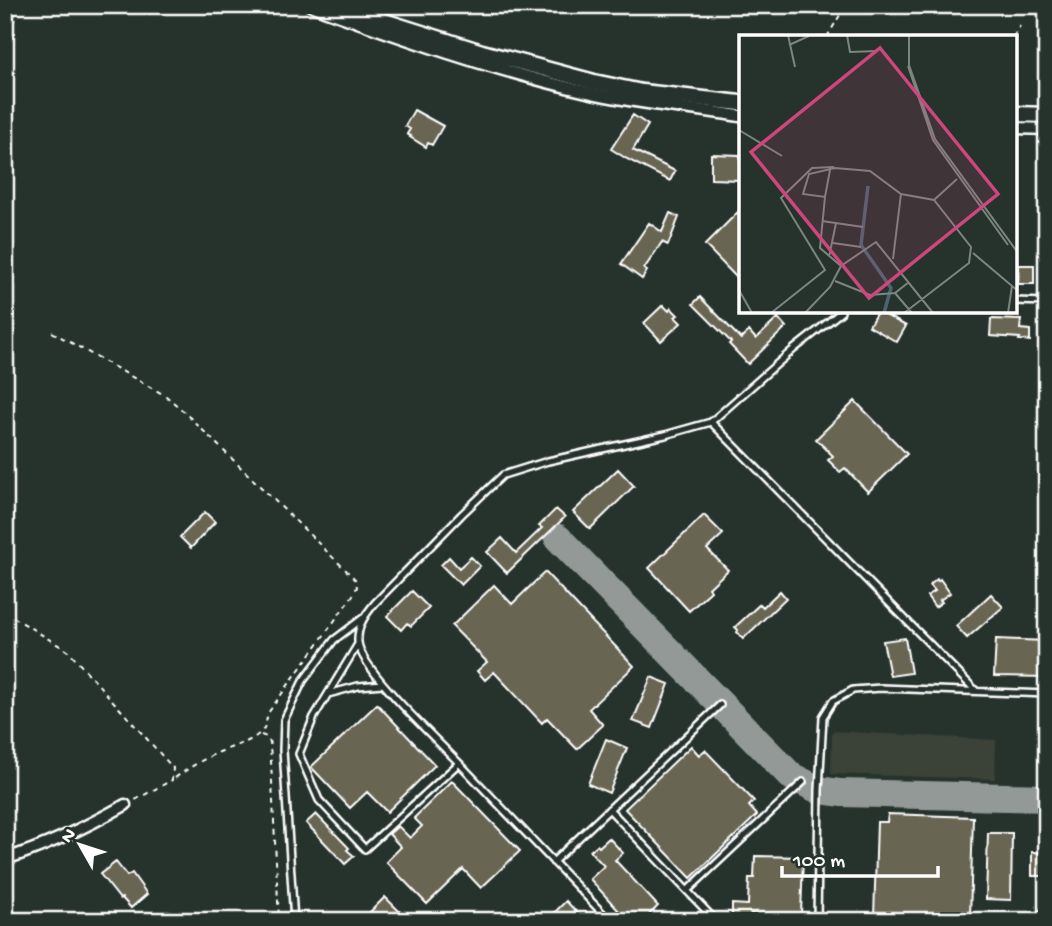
<svg xmlns="http://www.w3.org/2000/svg" width="1052" height="926" font-family="'Gochi Hand',sans-serif">
  <style>
    .built { fill: #3a4238 }
    .lines { fill: none; stroke-linecap: round; stroke-linejoin: round }
    .taxiway { stroke: #929996; stroke-width: 28 }
    .building { fill: #686652; stroke: #fff; stroke-width: 2 }
    .service-casing { stroke: #fff; stroke-width: 10 }
    .minor-casing { stroke: #fff; stroke-width: 15 }
    .secondary-casing { stroke: #fff; stroke-width: 19 }
    .path { stroke: #fff; stroke-width: 2; stroke-dasharray: 5 5; stroke-linecap: butt }
    .service { stroke: #26332d; stroke-width: 5 }
    .minor { stroke: #26332d; stroke-width: 10 }
    .secondary { stroke: #26332d; stroke-width: 14 }
    .inset-river { fill: none; stroke: #4d6571; stroke-width: 3.5 }
    .inset-road { fill: none; stroke: #7d8581; stroke-width: 2 }
    .view { fill: #ce467c; fill-opacity: 0.15; stroke: #ce467c; stroke-width: 3.5 }
    .inset-edge { fill: none; stroke: #fff; stroke-width: 3.5 }
  </style>
  <rect width="100%" height="100%" fill="#26332d"/>
  <filter id="ink" filterUnits="userSpaceOnUse"><feTurbulence type="fractalNoise" baseFrequency=".0143" numOctaves="2"/><feDisplacementMap in="SourceGraphic" scale="14" xChannelSelector="R" yChannelSelector="G"/><feConvolveMatrix kernelMatrix="1 2 1 2 8 2 1 2 1" color-interpolation-filters="sRGB"/></filter>
  <g filter="url(#ink)">
    <path class="built" d="M832 731 996 740 995 779 831 774Z"/>
    <g class="lines">
      <path class="taxiway" d="M558 538 791 776 819 790 841 793 1047 798"/>
    </g>
    <path class="building" d="M414 110 443 126 432 145 428 143 426 147 410 137 411 136 407 134 410 129 405 126Z
      M633 115 648 125 633 150 675 171 670 181 627 159 611 149Z
      M711 154 740 155V180L711 179Z
      M740 210V281L705 245Z
      M670 213 679 217 668 245 662 242 644 269 647 271 642 279 621 264 649 223 662 232Z
      M1019 265H1034V284H1018Z
      M700 297 741 339 749 331 756 339 778 318 786 327 748 364 729 344 731 342 693 304Z
      M663 305 669 311 671 308 678 315 675 317 681 323 661 341 644 323Z
      M877 312H880L906 326 897 342 869 326Z
      M991 319 1021 320 1020 329 1030 330V341L1019 340 1020 338 990 336Z
      M855 401 907 454 868 492 845 468 840 472 828 460 833 456 816 439Z
      M618 469 634 486 590 529 573 512Z
      M556 509 565 517 507 573 487 552 502 538 516 553 542 528 539 526Z
      M205 512 215 522 191 548 180 537Z
      M704 515 723 534 707 549 728 570 709 588 711 591 689 611 649 568Z
      M449 557 459 568 471 557 480 566 461 585 441 565Z
      M545 572 634 666 589 709 603 725 577 749 547 718 542 723 494 672 485 680 477 671 487 662 452 626 494 585 512 604Z
      M937 579 938 581 940 579 950 593 940 600 942 602 935 607 927 596 935 591 930 585Z
      M412 591 429 608 411 626 407 623 401 630 387 616Z
      M780 591 786 598 743 639 737 632 738 630 735 627 760 604 763 607Z
      M991 594 1003 607 967 638 956 626Z
      M905 638 911 673 890 676 883 641Z
      M996 639 1047 641V677L994 676Z
      M651 677 669 684 652 728 633 721Z
      M377 704 435 765 387 812 367 792 350 808 311 767Z
      M606 739 627 748 609 793 588 784Z
      M691 746 699 755 705 750 754 801 749 806 757 815 691 878 625 809Z
      M452 781 520 851 481 888 463 869 427 904 386 862 401 847 389 834 398 826 410 838 422 826 414 818Z
      M316 814 349 848 347 850 354 856 345 864 306 823Z
      M888 814 973 817 970 917H958L957 921H917V919L874 918 877 822H887Z
      M988 833H1012L1011 900 986 899Z
      M609 838 623 853 615 860 658 906 643 921H628L590 879 604 866 590 851 597 845 599 847Z
      M1032 852 1047 853V876H1032Z
      M755 856 803 857 801 915 751 914V917H732V904L748 905 749 878H754Z
      M116 862 127 876 132 873 147 894 131 908 122 898 120 899 100 874Z
      M385 897 409 921H361Z
      M566 901 585 921H546Z"/>
    <g class="lines">
      <g class="service-casing">
        <path id="service" d="M1015 301 1047 302
          M711 422 976 691
          M358 644 314 717 299 754 319 800 365 849 459 763C437 740 360 669 358 642 357 626 365 615 375 603L462 514 503 475 548 461 665 435 711 422 794 349 841 312
          M328 694 358 686 383 684
          M459 763 610 921
          M609 809 716 921
          M553 862 720 705
          M688 890 803 782
          M294 921 283 750 284 720 303 681 334 640 363 618
          M817 921 819 790 823 717 833 701 853 690 881 688 1047 694
          M1035 921 1047 908"/>
      </g>
      <g class="minor-casing">
        <path id="minor" d="M310 5C401 38 493 70 587 92 637 104 689 108 740 116
          M5 21 8 18
          M1015 128 1047 129
          M5 859C48 846 86 827 125 805"/>
      </g>
      <g class="secondary-casing">
        <path id="secondary" d="M343 5 387 22 482 52 594 82 642 92 740 103
          M1015 114 1047 115"/>
      </g>
      <path class="path" d="M827 37 846 5
        M1013 37 1020 26
        M52 332 166 396 181 409 355 579 357 587 353 595 268 713C266 721 266 728 260 733 248 744 229 747 215 754 199 761 186 770 172 780
        M5 612 68 651 173 768 172 780 135 800
        M261 735 267 737 270 742 279 921"/>
      <use href="#service" class="service"/>
      <use href="#minor" class="minor"/>
      <use href="#secondary" class="secondary"/>
    </g>
  </g>
  <g transform="translate(739 35)">
    <rect width="278" height="278" fill="#26332d"/>
    <path class="inset-river" d="M129 151 122 210 152 253 145 278"/>
    <path class="inset-road" d="M49 0 56 32M108 0 111 17 139 16M170 0V30L196 104 279 218M50 10 70 1M169 31 194 105 269 210M0 95 43 121M91 135 86 162 64 159 70 139 96 133 131 136 162 159 195 165 232 212 230 228 165 278M86 162 81 213 102 231M195 165 218 144M83 186 124 192M94 208 122 212M234 218 279 256M90 222 97 188M154 224 162 159M96 246 131 260 156 258 170 247M0 255 13 278M156 258 173 278M32 278 86 235 42 163 73 133 95 132M66 278 91 252 102 231 137 207 194 278M269 278 273 251"/>
    <path class="view" d="M141 13 259 159 130 263 12 117Z"/>
    <rect width="278" height="278" class="inset-edge"/>
  </g>
  <rect width="1052" height="926" fill="none" stroke="#26332d" stroke-width="28"/>
  <rect x="14" y="14" width="1024" height="898" fill="none" stroke="#fff" stroke-width="2.5" filter="url(#ink)"/>
  <g transform="translate(80 845) rotate(309)" stroke="#26332d" stroke-width="5" paint-order="stroke">
  <path d="M0-5L12 26L0 18L-12 26Z" fill="#ffffff"/>
  <text y="-10" font-size="19" font-weight="bold" text-anchor="middle" fill="#ffffff">N</text>
  </g>
  <path d="M782 866v10h156v-10" fill="none" stroke="#ffffff" stroke-width="3.5"/>
  <text x="793" y="866" font-size="21" fill="#ffffff" stroke="#26332d" stroke-width="5" paint-order="stroke">100 m</text>
</svg>
